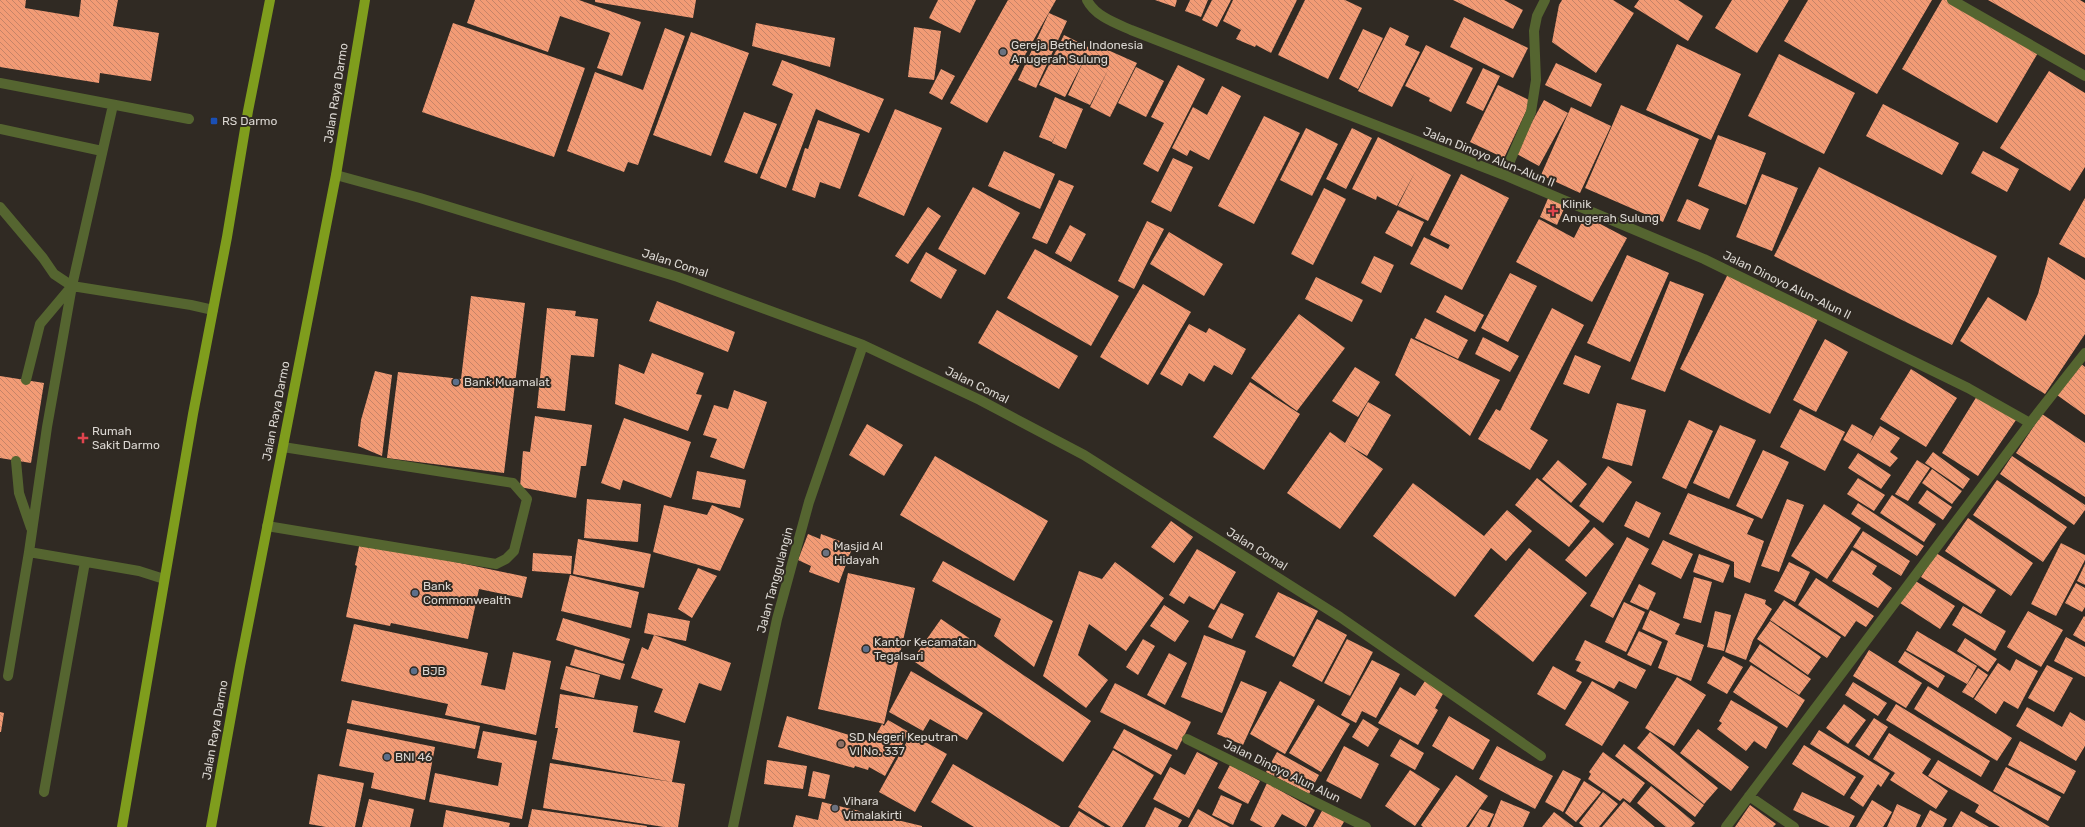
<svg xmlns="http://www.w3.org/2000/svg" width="2085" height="827" font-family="Rubik,sans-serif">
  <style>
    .building { fill: url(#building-back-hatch) }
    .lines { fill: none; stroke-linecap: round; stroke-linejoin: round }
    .service { stroke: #556530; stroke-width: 10 }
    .minor { stroke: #556530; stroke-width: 10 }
    .primary { stroke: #7f9d1d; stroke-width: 10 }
    .worship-dot { fill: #6b7280; stroke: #302a23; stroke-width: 1.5 }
    .transit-dot { fill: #1a4fb4; stroke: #302a23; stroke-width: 1.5 }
    .health-dot { fill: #e0444e; stroke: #302a23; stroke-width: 1.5 }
    .service-dot { fill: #5c6f8a; stroke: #302a23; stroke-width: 1.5 }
    .education-dot { fill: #8d6e63; stroke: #302a23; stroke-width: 1.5 }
    .labels { text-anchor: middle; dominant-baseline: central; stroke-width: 4; stroke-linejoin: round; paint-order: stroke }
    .poi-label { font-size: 12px; fill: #dbd7d2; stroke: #302a23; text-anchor: start }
    .street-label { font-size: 12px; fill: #dbd7d2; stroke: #302a23 }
  </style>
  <defs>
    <pattern id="building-back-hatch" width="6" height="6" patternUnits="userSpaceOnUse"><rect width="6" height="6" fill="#f29b75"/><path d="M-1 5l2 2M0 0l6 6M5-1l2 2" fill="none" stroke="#c68468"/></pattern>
  </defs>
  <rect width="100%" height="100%" fill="#302a23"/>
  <path class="building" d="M0 0H26L25 8 79 17 81 0H118L113 26 159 33 151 81 100 73 99 83 0 67Z
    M475 0H579L641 22 622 76 597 68 610 33 560 16 548 52 467 23Z
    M595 0H696L693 18 595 2Z
    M938 0H976L960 33 929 18Z
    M1008 0H1056L987 123 950 103Z
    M1155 0H1177L1175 7Z
    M1190 0H1208L1201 17 1185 11Z
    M1212 0H1231L1217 27 1202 20Z
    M1233 0H1297L1271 53 1256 45 1255 47 1236 39 1241 30 1223 21Z
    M1305 0H1345L1362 8 1328 79 1278 55Z
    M1453 0H1504L1523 10 1513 29Z
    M1562 0H1613L1634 13 1596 73 1552 42 1559 5Z
    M1639 0H1678L1703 16 1688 41 1634 7Z
    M1732 0H1789L1757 53 1715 28Z
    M1808 0H1932L1877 94 1784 41Z
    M1942 0H1951L2039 51 1997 123 1902 69Z
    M1988 0H2080L2085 3V55Z
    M1049 13 1067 21 1036 88 1018 80Z
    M1464 17 1528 48 1513 78 1450 47Z
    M453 23 585 68 554 157 422 112Z
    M756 23 835 38 830 67 752 46Z
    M914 27 941 31 934 80 908 77Z
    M1390 27 1409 36 1405 45 1420 52 1392 107 1358 91Z
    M665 28 685 36 638 165 628 162 624 172 567 151 595 72 643 90Z
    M1363 29 1383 38 1358 89 1339 79Z
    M691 32 749 53 711 156 653 135Z
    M1064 35 1090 48 1092 43 1137 63 1110 117 1090 107 1108 70 1090 105 1068 95 1084 60 1065 97 1039 85Z
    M1677 44 1741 74 1711 140 1646 110Z
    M1426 45 1473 68 1451 112 1429 101 1430 98 1405 86Z
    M1779 54 1855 93 1824 154 1748 116Z
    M782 60 884 99 869 133 816 109 786 188 760 178 793 94 772 85Z
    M1556 63 1602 84 1591 107 1545 85Z
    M1178 65 1205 79 1158 172 1143 164 1164 123 1151 117Z
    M1136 67 1164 81 1146 117 1118 103Z
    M1483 68 1500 76 1483 111 1466 103Z
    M941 69 955 76 942 100 929 93Z
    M2049 71 2085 93V167L2070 191 2000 148Z
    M1498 85 1531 101 1504 158 1470 142Z
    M1222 86 1241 96 1209 160 1190 150 1187 156 1172 148 1193 107 1207 115Z
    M1055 97 1083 109 1066 149 1052 143 1057 132 1052 142 1039 137Z
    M1544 100 1568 113 1539 166 1515 153Z
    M1883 104 1959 143 1942 175 1866 136Z
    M1621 105 1699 139 1663 222 1585 188Z
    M1571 107 1611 126 1580 193 1541 175Z
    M895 109 942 128 904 216 858 196Z
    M744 112 777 124 757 174 724 162Z
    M1264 116 1300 133 1254 224 1218 206Z
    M818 120 860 134 840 189 820 182 815 198 792 190 805 148 808 149Z
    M1306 128 1338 144 1312 196 1280 180Z
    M1352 128 1372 138 1346 189 1326 179Z
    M1718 135 1766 153 1746 205 1698 186Z
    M1378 137 1451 175 1428 221 1398 206 1415 172 1397 206 1377 196 1376 200 1352 189Z
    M1004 151 1055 174 1040 209 988 186Z
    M1983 151 2019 169 2007 192 1971 173Z
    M1173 158 1193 167 1171 212 1151 202Z
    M1819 167 1997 256 1952 345 1774 256Z
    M1461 174 1509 198 1462 290 1410 264 1424 237 1448 249 1450 245 1430 235Z
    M1762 174 1798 188 1772 251 1736 237Z
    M1059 180 1074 186 1047 244 1032 238Z
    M973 187 1020 213 985 275 938 249Z
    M1324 188 1346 199 1313 265 1291 254Z
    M1549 196 1566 204 1557 225 1540 217Z
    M2085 198V258L2059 244Z
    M1687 199 1709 209 1700 230 1677 221Z
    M928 207 941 216 908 264 895 256Z
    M1398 210 1424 222 1412 247 1385 233Z
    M1585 216 1627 238 1592 302 1516 262 1539 219 1574 238Z
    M1147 221 1164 229 1134 289 1118 281Z
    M1070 225 1086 234 1071 262 1055 253Z
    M1169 232 1223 264 1204 296 1150 264Z
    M1035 249 1119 296 1091 346 1007 298Z
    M926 252 957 270 941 299 910 281Z
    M1627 255 1669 273 1630 362 1587 343Z
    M1374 256 1394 265 1381 293 1361 283Z
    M2048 257 2085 280V334L2045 394 1960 341 1988 297 2026 321 2038 294Z
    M1510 273 1537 286 1508 342 1481 328Z
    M1728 274 1818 319 1770 414 1680 369Z
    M1316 277 1363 300 1352 322 1305 299Z
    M1670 281 1704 294 1665 392 1631 379Z
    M1143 284 1191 312 1148 385 1100 357Z
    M1445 295 1484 315 1475 332 1436 312Z
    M471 296 525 303 504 473 387 458 398 372 461 379Z
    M657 301 735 332 728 352 649 321Z
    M547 308 576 311 575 316 598 319 594 357 571 355 565 411 537 408Z
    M1552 308 1584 325 1530 429 1548 440 1530 470 1478 439 1496 409 1500 411Z
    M997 310 1078 356 1059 389 978 343Z
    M1299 314 1345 348 1297 411 1251 378Z
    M1425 318 1468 340 1458 359 1415 338Z
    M1189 324 1206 333 1209 328 1246 349 1232 375 1214 365 1204 382 1189 373 1182 386 1160 374Z
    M1483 337 1519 356 1510 372 1475 354Z
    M1411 338 1500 380 1470 436 1395 375Z
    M1825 339 1848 352 1816 412 1793 400Z
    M652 353 704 373 696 394 702 395 688 431 615 404 619 364 644 374Z
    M1575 355 1601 366 1589 394 1563 384Z
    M2080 363 2085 367V415L2057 395Z
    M1355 367 1380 382 1358 417 1332 401Z
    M1911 369 1957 398 1926 447 1880 419Z
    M375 371 392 375 382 456 358 446 361 420Z
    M0 376 44 383 31 463 0 458Z
    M1250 382 1300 414 1264 470 1213 437Z
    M734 390 767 402 744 469 710 457 717 439 703 435 714 405 728 409Z
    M1977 396 2016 420 1978 476 1942 453Z
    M1368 402 1391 415 1367 456 1347 444 1383 469 1340 529 1287 493 1330 432 1345 443Z
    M1617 403 1646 410 1632 466 1602 458Z
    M1800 409 1845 432 1825 471 1780 447Z
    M2042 414 2085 443V497L2016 453Z
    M535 416 592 425 586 466H581L576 498 520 487 523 451 530 452Z
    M624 418 691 442 671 498 623 480 620 490 601 483Z
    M1689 420 1713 431 1686 489 1662 478Z
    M867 424 903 445 884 476 849 455Z
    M1852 424 1873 436 1869 444 1880 426 1900 438 1890 452 1898 458 1890 467 1843 440Z
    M1720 425 1756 440 1729 499 1693 483Z
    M1763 450 1789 462 1762 519 1736 506Z
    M1933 452 1970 479 1963 489 1925 463Z
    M1858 453 1891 475 1881 489 1848 468Z
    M935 456 1048 521 1014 581 900 515Z
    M2012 456 2085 505V510L2074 525 2000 474Z
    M1558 460 1587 484 1571 503 1542 479Z
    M1917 460 1930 468 1908 501 1895 494Z
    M1608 466 1632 482 1603 523 1579 506Z
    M1932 469 1962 491 1952 504 1922 483Z
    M697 471 746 480 740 508 692 499Z
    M1537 478 1590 521 1569 547 1515 505Z
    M1858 478 1885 495 1874 511 1847 494Z
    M1997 480 2067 527 2043 562 1973 515Z
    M1413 483 1484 536 1507 510 1532 531 1506 561 1491 548 1455 597 1373 536Z
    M1927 490 1952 507 1943 520 1918 503Z
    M1688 493 1754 519 1747 534 1764 541 1750 583 1734 577V562L1669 534Z
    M1892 495 1936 524 1924 542 1880 513Z
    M587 499 641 504 638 542 584 538Z
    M1787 499 1804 505 1779 572 1761 566Z
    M1636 501 1661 513 1649 538 1624 526Z
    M1858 503 1924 546 1917 556 1851 514Z
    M1824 504 1861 528 1827 579 1791 556Z
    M664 505 707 515 712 505 744 519 720 571 653 552Z
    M1968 518 2033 563 2011 596 1945 551Z
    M1171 521 1193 537 1174 563 1151 547Z
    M1594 527 1614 544 1586 577 1565 560Z
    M1863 531 1910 561 1901 576 1853 547Z
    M808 534 820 539 821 534 853 546 839 583 809 572 811 566 798 560Z
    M1627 537 1649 549 1613 618 1590 606Z
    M578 539 651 554 644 588 573 574Z
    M1663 540 1693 554 1681 579 1651 564Z
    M360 542 527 577 522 598 479 589 468 639 391 623 390 626 346 617 357 566 355 565Z
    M2061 543 2085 555V560L2056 616 2031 604Z
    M1529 548 1587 593 1533 662 1474 616Z
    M1197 549 1236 572 1214 610 1189 596 1184 604 1169 595Z
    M1852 550 1877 566 1872 574 1892 588 1878 608 1832 581Z
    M533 553 572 556 571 574 532 571Z
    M1936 553 1996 590 1981 614 1921 577Z
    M1699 554 1730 565 1723 583 1693 572Z
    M943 561 1053 621 1034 667 994 636 1001 619 932 581Z
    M1115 562 1164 598 1126 651 1089 624 1078 655 1108 680 1086 708 1043 676 1079 571 1102 579Z
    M1789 562 1810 572 1795 602 1774 591Z
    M2085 564V585L2077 581Z
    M698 568 717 576 692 618 678 609Z
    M848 573 915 588 884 724 818 709Z
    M570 575 639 592 631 628 561 611Z
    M1694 577 1712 582 1701 623 1683 618Z
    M1816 578 1874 616 1866 627 1856 621 1845 637 1798 605Z
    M1914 580 1955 606 1940 629 1900 603Z
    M2076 583 2085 588V607L2082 612 2065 603Z
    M1639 584 1656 593 1648 610 1630 602Z
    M1278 592 1318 611 1294 657 1255 637Z
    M1745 593 1766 600 1765 604 1772 609 1753 640 1746 660 1725 652Z
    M1784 600 1841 637 1827 658 1770 620Z
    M1624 602 1645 612 1626 652 1605 642Z
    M1221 603 1244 614 1232 639 1208 627Z
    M1164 605 1189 621 1175 642 1150 626Z
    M1963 606 2006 631 1995 651 1952 625Z
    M1650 610 1680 624 1675 634 1704 645 1691 681 1658 668 1668 641 1642 629Z
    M1715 611 1731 615 1724 651 1707 647Z
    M2028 611 2063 630 2041 667 2007 647Z
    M648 613 690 621 686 641 644 633Z
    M2084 616 2085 617V642L2073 635Z
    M563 618 630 639 623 661 556 640Z
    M941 619 1091 721 1063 762 912 660Z
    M1317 619 1347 635 1322 682 1292 666Z
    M1770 621 1821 657 1808 675 1757 639Z
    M354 624 488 653 481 685 505 690 513 652 551 661 536 735 445 715 448 704 341 681Z
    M1639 631 1662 642 1651 666 1627 655Z
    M1917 631 1977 666 1967 684 1906 650Z
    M654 635 731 663 721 691 699 683 685 723 654 712 663 689 631 678 642 647 648 650Z
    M1204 635 1246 651 1222 713 1181 697Z
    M2066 637 2085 647V677L2054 661Z
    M1965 638 1997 659 1988 672 1957 651Z
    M1143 639 1155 646 1138 675 1126 667Z
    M1347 639 1373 652 1350 696 1324 683Z
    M1585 640 1646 670 1636 689 1619 681 1614 689 1576 671 1581 662 1575 660Z
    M1760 644 1811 679 1799 695 1749 661Z
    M575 649 625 664 620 680 570 665Z
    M1869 650 1922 683 1906 708 1853 676Z
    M1905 651 1945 676 1938 688 1898 662Z
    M1169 653 1187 663 1165 705 1147 695Z
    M1723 656 1743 667 1727 694 1707 683Z
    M2016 659 2038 671 2018 709 2004 701 1996 714 1974 699 1998 663 2010 671Z
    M1372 660 1400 674 1376 718 1362 711 1356 723 1341 715Z
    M1751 665 1805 700 1787 728 1733 692Z
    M2047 665 2073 678 2054 712 2028 698Z
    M566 666 600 675 594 698 560 689Z
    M1553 666 1582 682 1565 710 1537 694Z
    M1978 668 1988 675 1973 698 1962 692Z
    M911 671 983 713 967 740 930 719 923 731 889 712Z
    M1677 677 1706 695 1674 746 1645 728Z
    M1241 681 1267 692 1243 745 1217 734Z
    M1280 681 1315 700 1285 754 1250 734Z
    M1425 681 1444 692 1435 708 1438 710 1418 745 1378 723 1400 687 1415 696Z
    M1592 681 1629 702 1602 746 1565 725Z
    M1853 682 1887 703 1878 716 1845 695Z
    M1115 683 1191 722 1177 750 1100 712Z
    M1928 686 2012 738 1997 761 1914 709Z
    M560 694 638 706 633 732 680 741 672 782 552 759 558 728H555Z
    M352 700 480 726 475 749 347 723Z
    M1731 700 1778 727 1766 749 1754 741 1746 751 1717 729 1722 723 1719 721Z
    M1844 704 1866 720 1848 744 1826 728Z
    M1896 704 1990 761 1981 777 1886 720Z
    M1318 705 1350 724 1321 772 1289 753Z
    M2027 707 2062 727 2070 712 2085 721V746L2076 761 2016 726Z
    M0 712 4 713 1 732H0Z
    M787 716 872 742 882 724 884 726 888 720 909 732 885 776 869 767 868 770 855 766 854 768 778 747Z
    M1449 716 1490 740 1473 770 1432 746Z
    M1874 718 1888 727 1869 756 1855 746Z
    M1363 719 1379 729 1368 747 1352 737Z
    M347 729 435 747 425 800 371 788 374 773 339 766Z
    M1124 729 1172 755 1161 775 1113 748Z
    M1698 729 1749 767 1731 791 1680 753Z
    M1819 730 1890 773 1881 787 1878 784 1863 807 1850 798 1864 776 1810 744Z
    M483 731 537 741 522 819 429 802 435 773 498 786 502 763 477 758Z
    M1650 732 1718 788 1704 804 1637 748Z
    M1889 733 1931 759 1922 773 1948 791 1936 809 1890 780 1895 773 1873 759Z
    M911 734 947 754 915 812 879 792Z
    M1400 739 1424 753 1415 770 1390 756Z
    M2020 741 2076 771 2064 794 2008 765Z
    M1624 744 1704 805 1695 817 1615 756Z
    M1804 745 1856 777 1844 796 1792 764Z
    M1344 746 1379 764 1361 799 1326 781Z
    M1497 746 1553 776 1535 809 1479 779Z
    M1113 750 1154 775 1122 827H1111L1078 807Z
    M1197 752 1218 763 1189 818 1153 799 1170 767 1185 775Z
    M1277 752 1319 775 1309 794 1266 772Z
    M1603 752 1645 783 1630 803 1623 798 1620 801 1588 779 1591 774 1589 772Z
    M767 760 807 766 803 789 764 784Z
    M1938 760 2050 827H2000L1975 812 1979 805 1928 776Z
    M550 763 685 784 678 827H664L543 808Z
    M953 764 1061 827H974L931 802Z
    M1230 765 1260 781 1248 804 1218 788Z
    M2006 767 2061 797 2048 821 1993 791Z
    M1410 770 1440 789 1415 826 1385 806Z
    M1563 770 1581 779 1563 812 1545 802Z
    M813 771 830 775 825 799 808 796Z
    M318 774 364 783 355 827H326L309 824Z
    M1456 775 1488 796 1466 827H1423L1421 825Z
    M1584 781 1601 792 1576 822 1565 813Z
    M1267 783 1315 810 1306 827 1282 814 1274 827H1263L1250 820Z
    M1651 786 1695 823 1691 827H1666L1637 803Z
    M1603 792 1618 804 1599 827H1584L1579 823Z
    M1802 792 1855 816 1849 827H1830L1793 810Z
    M1221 795 1242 804 1233 825 1212 815Z
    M369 799 414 809 410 827H362Z
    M1501 800 1530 812 1523 827H1490Z
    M1872 800 1892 812 1883 827H1856Z
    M1624 801 1655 827H1602Z
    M822 802 922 826V827H793L796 815 818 820Z
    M1897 804 1921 815 1916 827H1887Z
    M1750 805 1776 824 1773 827H1735Z
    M1155 807 1182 820 1178 827H1145Z
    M532 809 647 826V827H528Z
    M1198 809 1230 827H1188Z
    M1323 809 1345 820 1341 827H1313Z
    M1480 809 1494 814 1487 827H1469Z
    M446 810 510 823 509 827H443Z
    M1930 810 1947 819 1943 827H1921Z
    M1079 811 1105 827H1069Z
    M1961 811 1989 827H1952Z
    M1554 812 1574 827H1542Z"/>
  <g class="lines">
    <path class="service" d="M0 83 189 119
      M0 129 102 151
      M0 207 43 258 54 274 72 286 47 427 29 552 139 571 164 579
      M72 286 191 305 213 310
      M26 380 40 324 72 286 113 105
      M16 461 19 493 31 528
      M267 526 496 564 506 559 514 551 527 499 513 483 283 447
      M8 676 29 552
      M44 792 85 562"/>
    <path class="minor" d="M1087 0C1095 16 1115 23 1131 30L1504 175 1704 259 1968 388 2030 423
      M1952 0 2085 76
      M336 175 420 198 678 277 863 345 980 400 1084 455 1340 617 1541 756
      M1504 175 1531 112 1536 80 1534 31 1537 16 1545 0
      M1187 739 1366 827
      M1749 796 1794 827
      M733 827 777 619 809 502 863 345
      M1726 827 2030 423 2085 353"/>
    <path class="primary" d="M122 827 193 414 227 237 248 111 270 0
      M211 827 240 666 336 175 365 0"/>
  </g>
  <g class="worship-dot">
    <circle cx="1003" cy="52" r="4"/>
    <circle cx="826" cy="553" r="4"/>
    <circle cx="835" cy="808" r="4"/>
  </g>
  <rect class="transit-dot" x="210" y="117" width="8" height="8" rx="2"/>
  <g class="health-dot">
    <path d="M1551 205h4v4h4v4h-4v4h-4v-4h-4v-4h4z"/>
    <path d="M81 432h4v4h4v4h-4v4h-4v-4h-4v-4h4z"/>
  </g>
  <g class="service-dot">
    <circle cx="456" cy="382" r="4"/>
    <circle cx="415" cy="593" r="4"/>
    <circle cx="866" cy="649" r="4"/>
    <circle cx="414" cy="671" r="4"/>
    <circle cx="387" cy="757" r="4"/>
  </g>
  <circle class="education-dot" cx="841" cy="744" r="4"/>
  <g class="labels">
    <g class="poi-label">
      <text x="1011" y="45">Gereja Bethel Indonesia<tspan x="1011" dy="14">Anugerah Sulung</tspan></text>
      <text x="222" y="121">RS Darmo</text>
      <text x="1562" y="204">Klinik<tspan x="1562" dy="14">Anugerah Sulung</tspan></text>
      <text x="464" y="382">Bank Muamalat</text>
      <text x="92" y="431">Rumah<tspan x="92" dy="14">Sakit Darmo</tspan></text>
      <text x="834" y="546">Masjid Al<tspan x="834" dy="14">Hidayah</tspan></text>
      <text x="423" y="586">Bank<tspan x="423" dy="14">Commonwealth</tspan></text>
      <text x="874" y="642">Kantor Kecamatan<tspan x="874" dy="14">Tegalsari</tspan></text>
      <text x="422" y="671">BJB</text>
      <text x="849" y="737">SD Negeri Keputran<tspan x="849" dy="14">VI No. 337</tspan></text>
      <text x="395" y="757">BNI 46</text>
      <text x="843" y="801">Vihara<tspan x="843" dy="14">Vimalakirti</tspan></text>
    </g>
    <g class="street-label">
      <text transform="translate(336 93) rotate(-81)">Jalan Raya Darmo</text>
      <text transform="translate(1489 157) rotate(22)">Jalan Dinoyo Alun-Alun II</text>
      <text transform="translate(675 263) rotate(18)">Jalan Comal</text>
      <text transform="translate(1787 285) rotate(26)">Jalan Dinoyo Alun-Alun II</text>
      <text transform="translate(977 385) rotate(26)">Jalan Comal</text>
      <text transform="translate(276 411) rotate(-79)">Jalan Raya Darmo</text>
      <text transform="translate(1257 549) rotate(32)">Jalan Comal</text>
      <text transform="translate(775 580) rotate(-75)">Jalan Tanggulangin</text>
      <text transform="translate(215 730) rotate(-80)">Jalan Raya Darmo</text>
      <text transform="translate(1282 771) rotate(26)">Jalan Dinoyo Alun Alun</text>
    </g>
  </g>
</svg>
